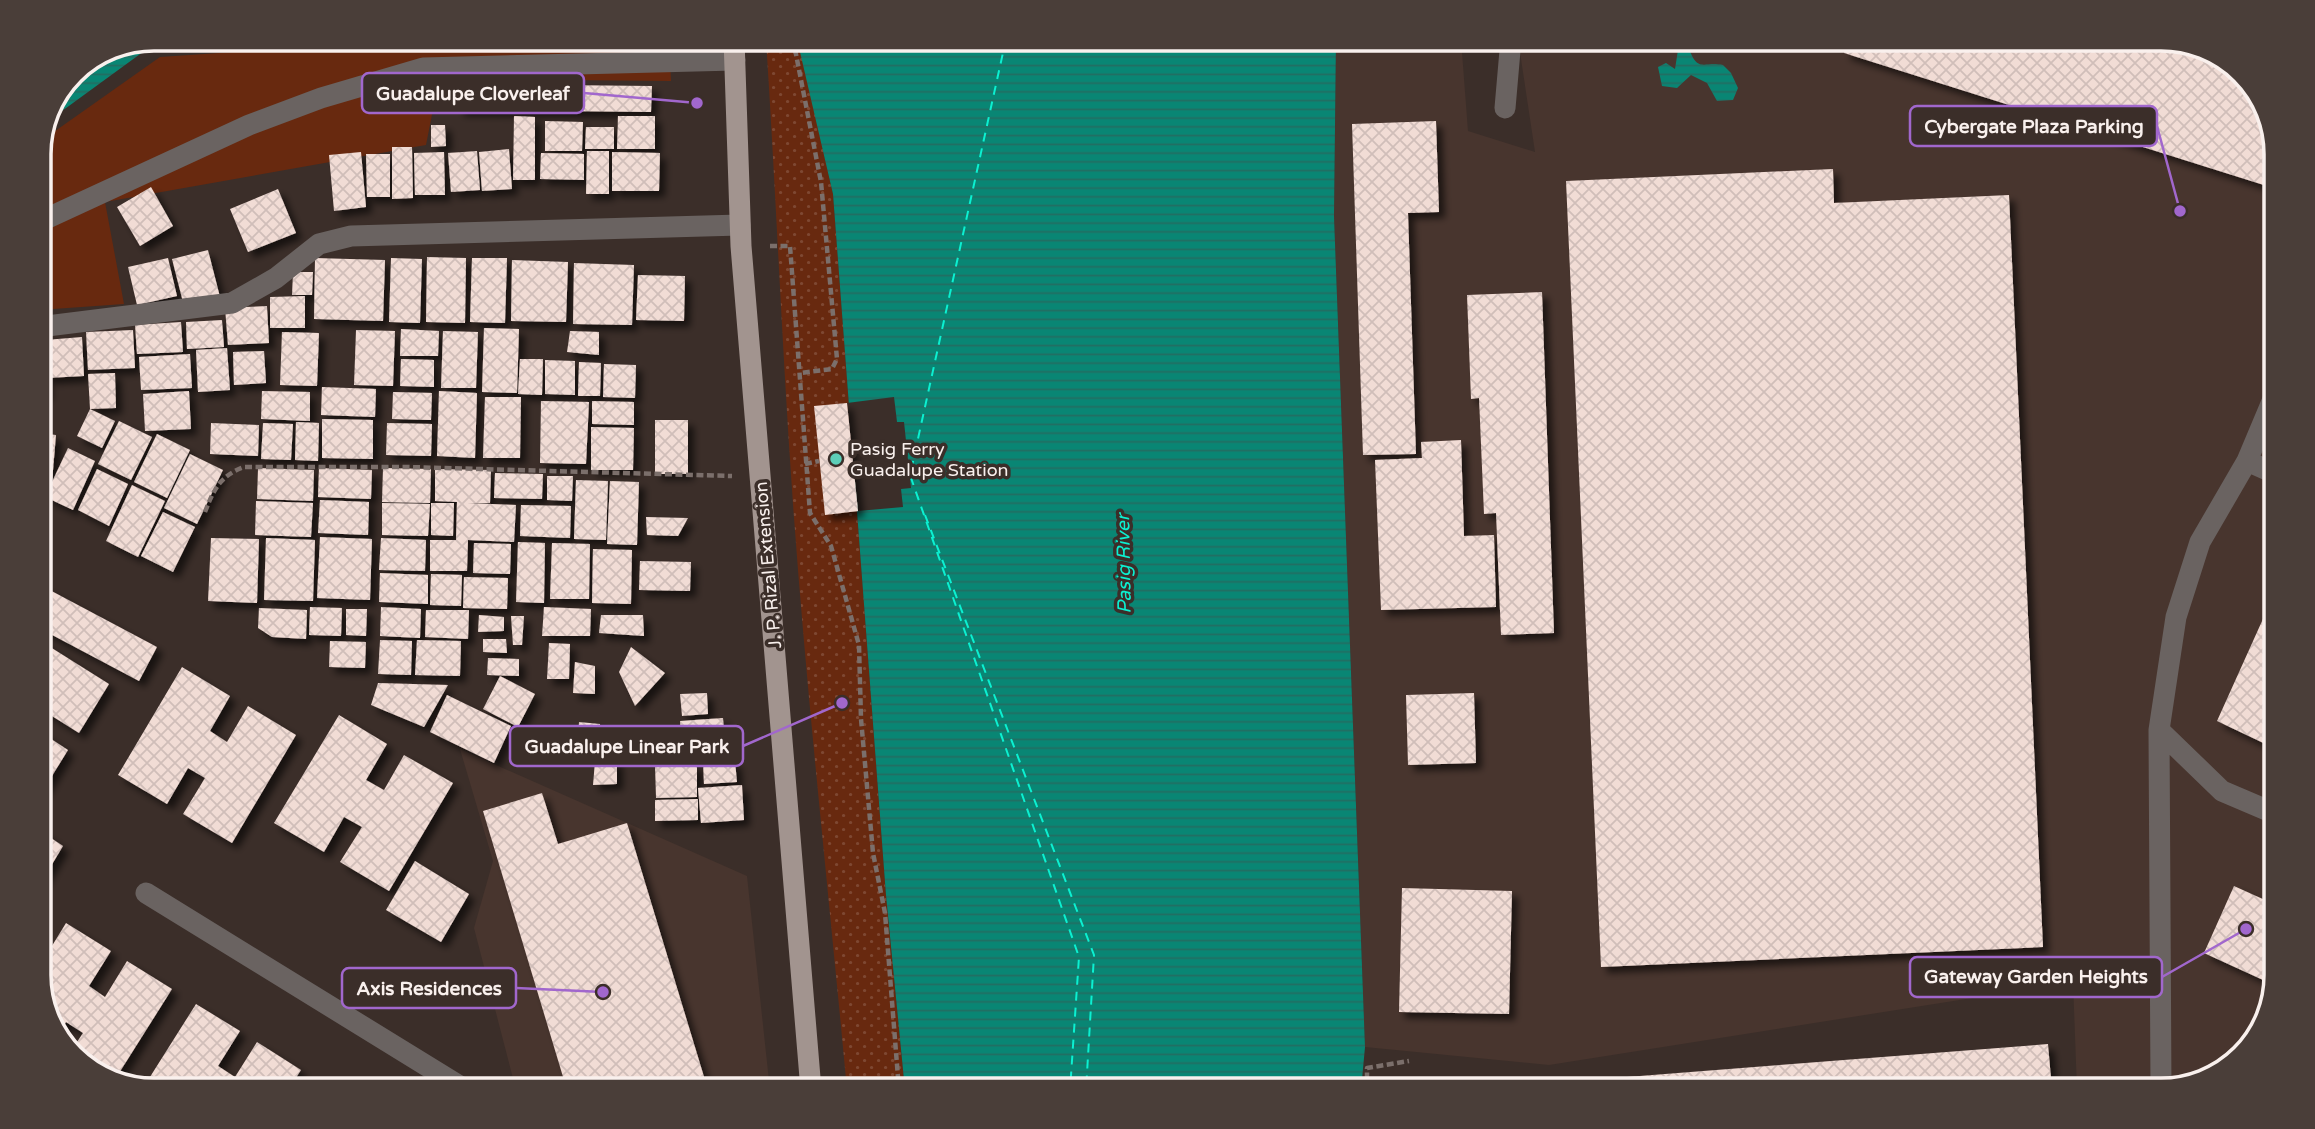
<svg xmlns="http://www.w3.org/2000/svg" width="2315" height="1129" font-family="'Varela Round',sans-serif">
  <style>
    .built { fill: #48352e }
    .green { fill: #68290f }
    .park { fill: url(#park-dots) }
    .water { fill: url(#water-rules) }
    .pier { fill: #3b2e29 }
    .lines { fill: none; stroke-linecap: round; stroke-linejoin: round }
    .ferry { stroke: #0cf0d1; stroke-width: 2; stroke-dasharray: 9 7; stroke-linecap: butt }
    .building { fill: url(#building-cross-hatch); filter: url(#shadow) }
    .path { stroke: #7b6f6b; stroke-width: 4.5; stroke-dasharray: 7 3.5; stroke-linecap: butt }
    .minor { stroke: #6a6361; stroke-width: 21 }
    .major { stroke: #a2948f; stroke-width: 21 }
    .poi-dot { fill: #5dceb8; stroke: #3b2e29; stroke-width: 2.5 }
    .labels { text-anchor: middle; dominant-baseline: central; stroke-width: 7; stroke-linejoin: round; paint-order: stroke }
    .poi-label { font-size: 18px; fill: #f9f0ed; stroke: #3b2e29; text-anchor: start }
    .street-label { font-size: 18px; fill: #f9f0ed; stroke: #3b2e29 }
    .water-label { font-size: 19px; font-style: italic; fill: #0cf0d1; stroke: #3b2e29 }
    .rim { fill: none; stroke: #f9f0ed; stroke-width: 3.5 }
    .leader { fill: none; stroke: #a167cd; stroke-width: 2.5 }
    .callout-dot { fill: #a167cd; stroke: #3b2e29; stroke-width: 2.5 }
    .callout { fill: #3b2e29; stroke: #a167cd; stroke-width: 2.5 }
    .callout-label { font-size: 19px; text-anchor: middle; font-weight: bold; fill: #f9f0ed }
  </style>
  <defs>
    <pattern id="park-dots" width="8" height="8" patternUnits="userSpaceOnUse" patternTransform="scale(1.75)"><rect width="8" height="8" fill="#68290f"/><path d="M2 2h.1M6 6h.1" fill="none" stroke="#7e4832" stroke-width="1.8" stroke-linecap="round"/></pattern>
    <pattern id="water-rules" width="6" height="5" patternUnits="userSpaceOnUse" patternTransform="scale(1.75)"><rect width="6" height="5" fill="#098674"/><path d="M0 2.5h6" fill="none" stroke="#236d62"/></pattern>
    <pattern id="building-cross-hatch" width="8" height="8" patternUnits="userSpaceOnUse" patternTransform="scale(1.75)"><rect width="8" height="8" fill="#f1dcd5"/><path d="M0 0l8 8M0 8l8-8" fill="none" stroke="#d0beb9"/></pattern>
    <filter id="shadow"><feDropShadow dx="6" dy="6" stdDeviation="3.5" flood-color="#0009"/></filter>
  </defs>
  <rect width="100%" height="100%" fill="#3b2e29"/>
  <path class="built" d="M1336 39H1461L1468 131 1535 152 1518 39H2161L2212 50 2257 90 2276 146V975L2265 1026 2225 1071 2162 1090H2077L2073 982 1549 1065 1365 1047 1334 216Z
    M460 749 747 876 770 1090H516L474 928 493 861Z"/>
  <path class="green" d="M503 39H669L671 81 439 79 426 145 105 202 124 304 39 310 41 141 160 57 305 47Z"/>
  <path class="park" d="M766 39H797L800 45 833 194 886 895 905 1090H847C829 895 807 700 793 504 782 349 776 194 766 39Z"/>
  <path class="water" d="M154 39H200L147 49 51 119 72 72Z
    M797 39H1336L1334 216 1365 1047 1361 1090H905L886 895 833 194Z
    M1689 49C1698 72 1702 62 1723 65L1731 73 1738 88 1733 100 1717 101 1707 83 1691 75 1677 88 1662 86 1658 67 1666 63 1675 69 1678 50Z"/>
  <path class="pier" d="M894 397 897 422H904L911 488 901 489 903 507 858 511 847 403Z"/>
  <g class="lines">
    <path class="ferry" d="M1006 39 910 475 1079 957 1070 1090
      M925 515 1094 955 1086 1090"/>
  </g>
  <path class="building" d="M1849 39H2161L2212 50 2257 90 2276 146 2267 186 1844 53Z
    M459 84 652 86 651 112 458 110Z
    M514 116 535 117V180H513Z
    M618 116H655V149H617Z
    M545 121 583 122 582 151H545Z
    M1436 121 1439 212 1408 213 1416 454 1363 455 1352 124Z
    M431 125H445L446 146 431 147Z
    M586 127H614V149H585Z
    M392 147H412L413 198 392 199Z
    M509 149 512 189 482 191 479 152Z
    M477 151 480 190 451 192 448 153Z
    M587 151H609V194H586Z
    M361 152 366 207 334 211 329 155Z
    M444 152 445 195H415L414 153Z
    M612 152 660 153 659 191H612Z
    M541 153 584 154V180L540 179Z
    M366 154H390V197H367Z
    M1833 169 1834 203 2009 195 2043 947 1601 967 1566 181Z
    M151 187 173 226 140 246 117 207Z
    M278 189 296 233 248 252 230 209Z
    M208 250 220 297 184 306 172 259Z
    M427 257 466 258 465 323 426 322Z
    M168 258 177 296 137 305 128 267Z
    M315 258 385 260 383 321 314 319Z
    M391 258 422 259 420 323 389 322Z
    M472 258H507L505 323 470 322Z
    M512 260 568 262 566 322 511 321Z
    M574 263 634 265 632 325 573 324Z
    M293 272H313L312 295H292Z
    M638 275 685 276 684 321 636 320Z
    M1542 292 1554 633 1501 635 1496 513 1484 514 1479 398 1471 399 1467 295Z
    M305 296V328H270V297Z
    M267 306 269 343 228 345 225 308Z
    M222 320 224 347 187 349 186 322Z
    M181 322 183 352 137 354 135 325Z
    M484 328 519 329 517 393 482 392Z
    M401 329 439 331 438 356H400Z
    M133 330 135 368 88 370 86 332Z
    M356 330 395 331 393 386 354 385Z
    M443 331 478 332 476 388H441Z
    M570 331 599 332V355L567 352Z
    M282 332 319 333 317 386 280 385Z
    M82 337 84 376 47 378 45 340Z
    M39 339H43L46 394H39Z
    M227 348 230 390 198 392 196 350Z
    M264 351 266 383 234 385 233 352Z
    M190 354 192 388 141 390 139 357Z
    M401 359 434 360V387L400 386Z
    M520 359H543L542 395 518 394Z
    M545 360 575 361V395L545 394Z
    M579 362 601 363 600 396H578Z
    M604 364 636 365 635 398 603 397Z
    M115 373 116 408 90 409 115 421 102 448 77 436 90 409 88 374Z
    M322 387 376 389 375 417 321 415Z
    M189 391 191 429 145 431 143 394Z
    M262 391 310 392V421L261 419Z
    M439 391 477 393 475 458 437 456Z
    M393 392 432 393 431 420 392 419Z
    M485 397H521L520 458H483Z
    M541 401 589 402 586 464 540 463Z
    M592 401 634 402V425L592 424Z
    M847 403 858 511 825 515 814 406Z
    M322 419 373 420V459L322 458Z
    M655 420H688V474H655Z
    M119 421 152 437 131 480 98 464Z
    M296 422 319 423 318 461 295 460Z
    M211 423 259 425 258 456 210 454Z
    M263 423 293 424 291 460 261 459Z
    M387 423 432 424 431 456 386 455Z
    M591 427 634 428 633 470H591Z
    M39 433 56 435 52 482 68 448 95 461 73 510 45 497 52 483 39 481Z
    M157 434 190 450 167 498 134 482Z
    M1461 440 1464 536 1494 535 1496 607 1381 610 1375 460 1422 458 1421 442Z
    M190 454 223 470 197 524 164 508Z
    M258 468 314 470 313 501 257 499Z
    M319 468 372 470 371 499 318 497Z
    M383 468 431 469 430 503 382 502Z
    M97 469 128 484 109 526 78 510Z
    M435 469 491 470 490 503H467L516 505 514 542 468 540 467 571H430V540H456L457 502 435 501Z
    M495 473 543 474 542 499 494 498Z
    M547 476H573L572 501 547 500Z
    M576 480 608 481 606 540 574 539Z
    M610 481 639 482 637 545 607 544Z
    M132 485 165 501 138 557 106 541Z
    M320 500 369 502 368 535 318 533Z
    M256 501 313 503 311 537 255 535Z
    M382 503 430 504 428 536 382 535Z
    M431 503H454L453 536 431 535Z
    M521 505 571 506 570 538 520 536Z
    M163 512 195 527 173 572 141 556Z
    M646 517 688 518 678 536 647 535Z
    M320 537 372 539 370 600 317 598Z
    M211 538 259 539 257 603 208 601Z
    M266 538 315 540 313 601 264 600Z
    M381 538 426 540 425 571 379 570Z
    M518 542 545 543 544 603 516 602Z
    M474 543 511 544 510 574 473 573Z
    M552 543 590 544 589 599H550Z
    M593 549 632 550 631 604 592 603Z
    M640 561 691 562 690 591 639 590Z
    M380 573 428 575V604L379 602Z
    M431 574 462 575 461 606 430 605Z
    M464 577 508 578 507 609 463 608Z
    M44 587 157 647 139 681 39 628V598Z
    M2276 590V749L2217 721Z
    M310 607 342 608 341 636 309 635Z
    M381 607 421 609 420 638 380 636Z
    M544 607 591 609 590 636H542Z
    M259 608 307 610 306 639 272 637 258 628Z
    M346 609H367L366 636 346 635Z
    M426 610H469L468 639 425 637Z
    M479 615 504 617V631L478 632Z
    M601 615H643L644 636 599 633Z
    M511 616H524L522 645H513Z
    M483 639H506L507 653 483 652Z
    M39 640 109 684 79 733 44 711 39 719Z
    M380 640 412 641 411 675 378 674Z
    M417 640 461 641 460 676 415 675Z
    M330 641 366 642 365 668 329 667Z
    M549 643 570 644 569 679H547Z
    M631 647 665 673 635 706 619 672Z
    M488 658 519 659V676L487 675Z
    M575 662 595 666V694L573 693Z
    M182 667 230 696 210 731 227 742 248 706 296 735 232 843 183 814 205 778 188 768 167 804 118 775Z
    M500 676 535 694 518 727 483 709Z
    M378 683 448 685 424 727 371 705Z
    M707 693 708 714 682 716 680 694Z
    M1474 693 1476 763 1408 765 1406 695Z
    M447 695 511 726 494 763 430 732Z
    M339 715 387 744 366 780 384 790 404 755 453 783 389 891 340 862 362 827 344 817 324 852 274 823Z
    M723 718 726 748 682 750 680 721Z
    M579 722 600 724 601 753H592L578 733Z
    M677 726 679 750 644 753 642 728Z
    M39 731 68 750 39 797Z
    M617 760V784L593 785 595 761Z
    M735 761 737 782 704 784 703 763Z
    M655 765H697V797L656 798Z
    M742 785 744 820 701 823 698 788Z
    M542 793 558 844 627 823 708 1090H567L483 811Z
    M698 799V820L655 821V800Z
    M39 830 63 846 39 886Z
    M415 861 469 894 441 942 386 910Z
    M2234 886 2276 905 2274 985 2204 953Z
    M1402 888 1512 891 1509 1014 1399 1012Z
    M66 923 111 951 89 986 105 997 127 961 172 989 114 1081 103 1079 71 1051 83 1033 66 1022 57 1037 39 983V967Z
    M196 1004 240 1031 218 1066 235 1077 257 1042 301 1070 288 1090 143 1088Z
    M2048 1044 2052 1090H1575L1576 1081Z"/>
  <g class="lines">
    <path class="path" d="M793 39 821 182 837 359 832 369 800 373
      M770 246H790L810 513 831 546 859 645 861 719 873 853 885 913 899 1090
      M805 464 819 461
      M205 512C214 489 220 476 244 467H407L732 476
      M1367 1090V1068L1409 1061"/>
    <path class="minor" d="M1505 108 1511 39
      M39 222 249 125 321 98 423 68 735 60
      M39 327 232 303 276 278 319 244 351 236 740 225
      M2247 461 2276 474
      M2159 730 2222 791 2276 814
      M146 893 466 1090
      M2161 1090 2159 730 2176 617 2200 542 2247 461 2276 392"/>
    <path class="major" d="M734 39 741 246 811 1090"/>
  </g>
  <circle class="poi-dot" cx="836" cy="459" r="7"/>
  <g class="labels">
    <g class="poi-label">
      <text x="850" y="449">Pasig Ferry<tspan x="850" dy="21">Guadalupe Station</tspan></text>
    </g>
    <g class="street-label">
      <text transform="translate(768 565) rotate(-95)">J. P. Rizal Extension</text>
    </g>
    <g class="water-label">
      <text transform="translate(1124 564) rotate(-91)">Pasig River</text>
    </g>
  </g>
  <path d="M0 0H2315V1129H0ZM154 51H2161A103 103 0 0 1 2264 154V975A103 103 0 0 1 2161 1078H154A103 103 0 0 1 51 975V154A103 103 0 0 1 154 51Z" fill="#4a3e39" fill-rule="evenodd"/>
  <path class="rim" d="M154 51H2161A103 103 0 0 1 2264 154V975A103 103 0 0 1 2161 1078H154A103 103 0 0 1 51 975V154A103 103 0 0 1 154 51Z"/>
  <path class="leader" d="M697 103L584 93M2180 211L2157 126M842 703L743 746M2246 929L2162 977M603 992L516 988"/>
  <g class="callout-dot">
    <circle cx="697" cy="103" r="7"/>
    <circle cx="2180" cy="211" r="7"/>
    <circle cx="842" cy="703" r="7"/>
    <circle cx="2246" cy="929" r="7"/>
    <circle cx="603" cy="992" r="7"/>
  </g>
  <g class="callout">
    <rect x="362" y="73" width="222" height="40" rx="7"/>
    <rect x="1910" y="106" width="247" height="40" rx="7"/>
    <rect x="510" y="726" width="233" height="40" rx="7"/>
    <rect x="1910" y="957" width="252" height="40" rx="7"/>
    <rect x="342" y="968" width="174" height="40" rx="7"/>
  </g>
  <g class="callout-label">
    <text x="473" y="100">Guadalupe Cloverleaf</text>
    <text x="2034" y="133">Cybergate Plaza Parking</text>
    <text x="627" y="753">Guadalupe Linear Park</text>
    <text x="2036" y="983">Gateway Garden Heights</text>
    <text x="429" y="995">Axis Residences</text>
  </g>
</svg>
